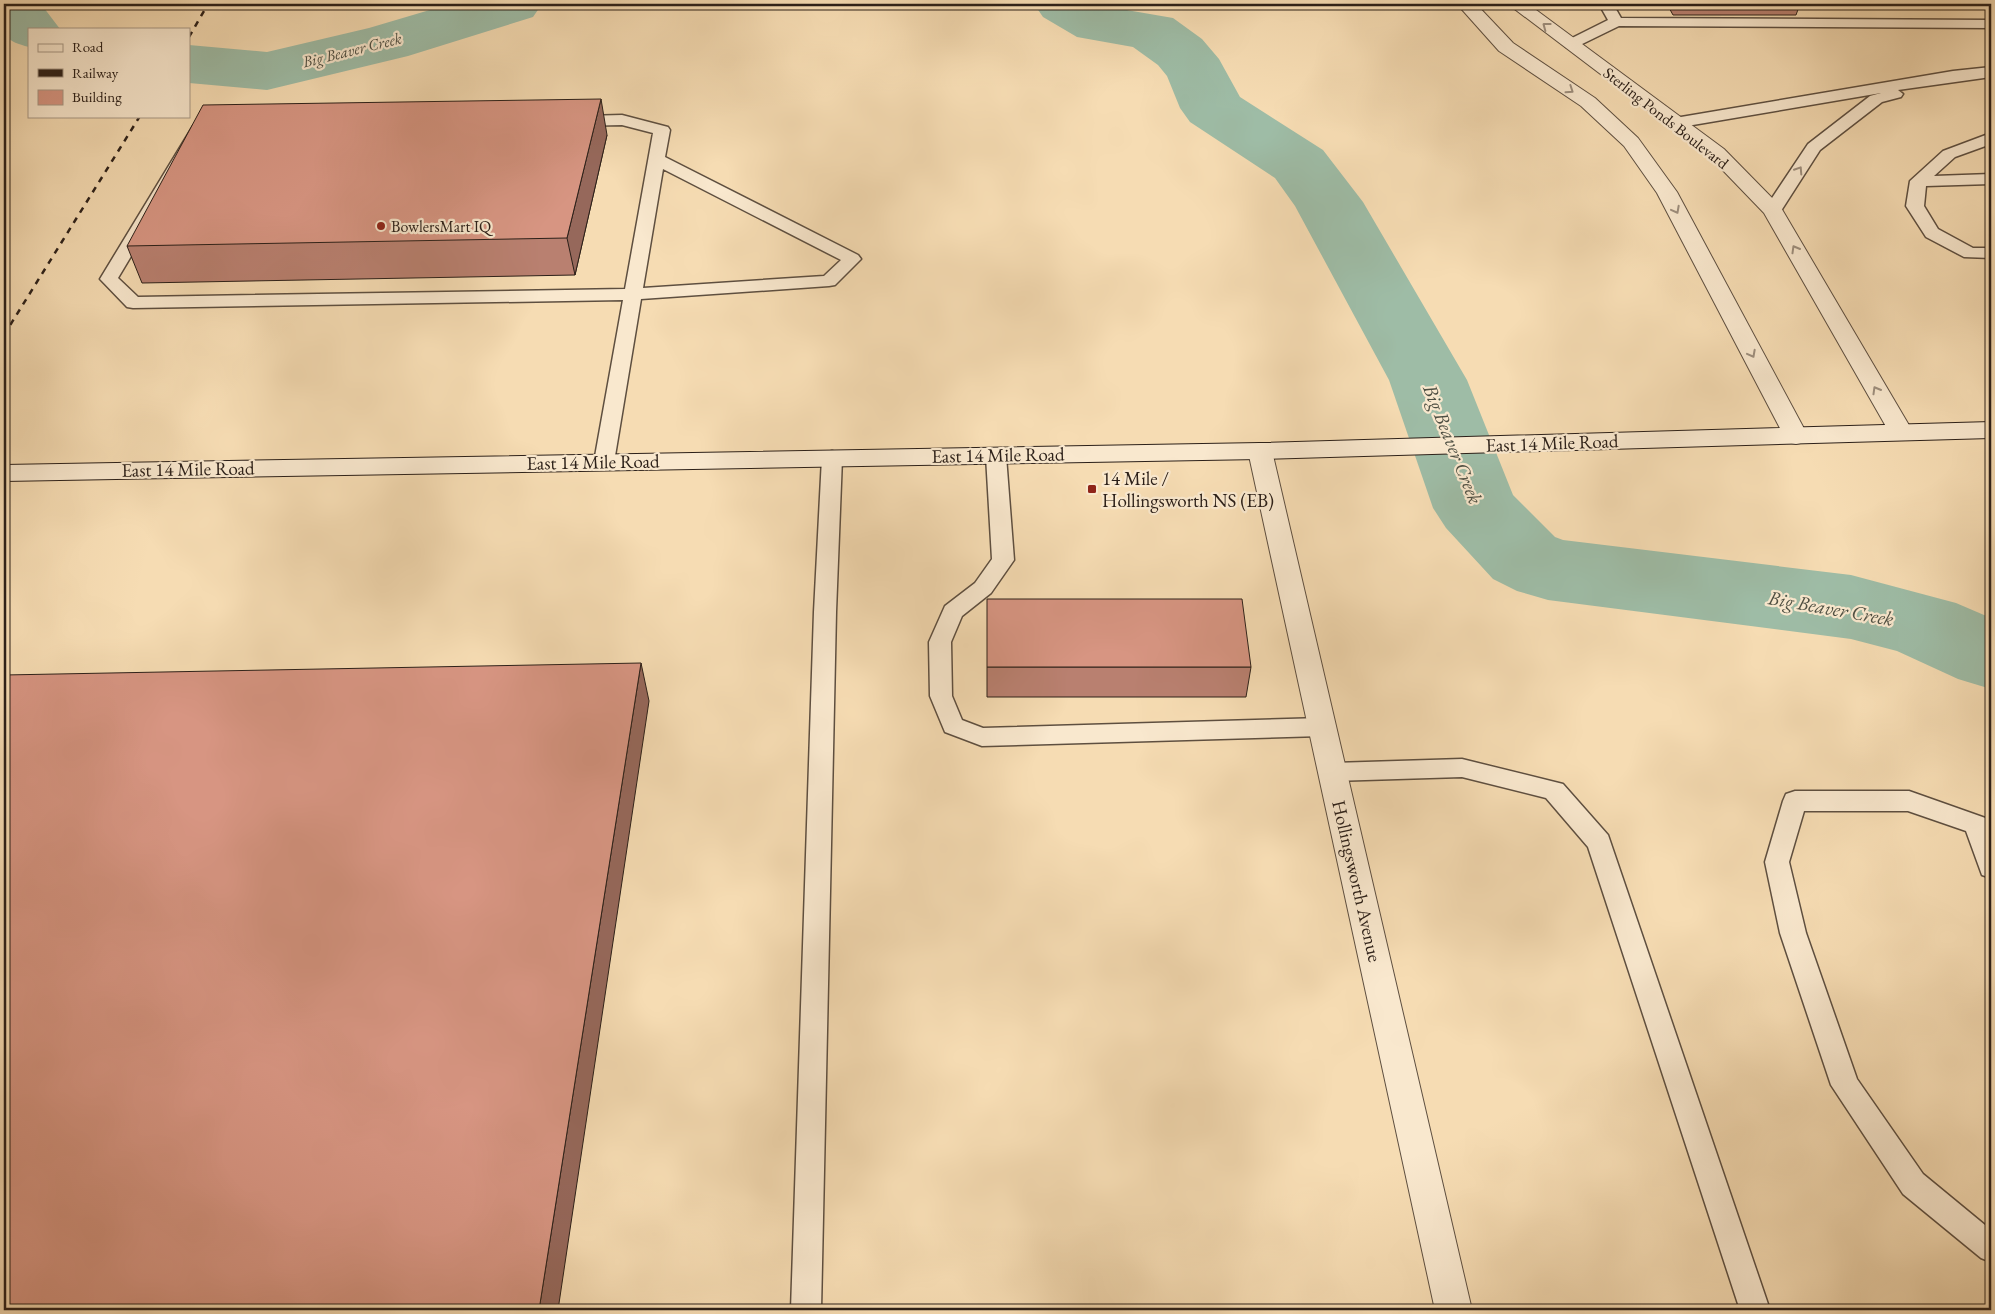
<svg xmlns="http://www.w3.org/2000/svg" width="1995" height="1314" font-family="'EB Garamond',serif">
  <style>
    .lines { fill: none; stroke-linecap: round; stroke-linejoin: round }
    .river { fill: #9ebca6; fill-rule: evenodd }
    .lane-casing { stroke: #5e4f40; stroke-width: 3 }
    .street-casing { stroke: #5e4f40; stroke-width: 2 }
    .secondary-casing { stroke: #2c2019; stroke-width: 2 }
    .lane { fill: #f9e8ce; fill-rule: evenodd }
    .street { fill: #f9e8ce; fill-rule: evenodd }
    .secondary { fill: #f9e8ce; fill-rule: evenodd }
    .rail { stroke: #2c2019; stroke-width: 2.5; stroke-dasharray: 6 6; stroke-linecap: butt }
    .wall { fill: #b98070; stroke: #2c2019 }
    .shaded-wall { fill: #96685b; stroke: #2c2019 }
    .building { fill: #d79582; stroke: #2c2019 }
    .oneway { stroke: #9d8e7d }
    .poi-dot { fill: #8f2418; stroke: #f9e8ce; stroke-width: 2 }
    .labels { text-anchor: middle; dominant-baseline: central; stroke-width: 4.5; stroke-linejoin: round; paint-order: stroke }
    .far-water-label { font-size: 16px; font-style: italic; fill: #4e4f43; stroke: #f9e8ce }
    .far-street-label { font-size: 16px; fill: #2c2019; stroke: #f9e8ce }
    .far-poi-label { font-size: 16px; fill: #2c2019; stroke: #f9e8ce; text-anchor: start }
    .street-label { font-size: 19px; fill: #2c2019; stroke: #f9e8ce }
    .poi-label { font-size: 19px; fill: #2c2019; stroke: #f9e8ce; text-anchor: start }
    .water-label { font-size: 20px; font-style: italic; fill: #4e4f43; stroke: #f9e8ce }
  </style>
  <rect width="100%" height="100%" fill="#f6dcb3"/>
  <filter id="stains"><feTurbulence type="fractalNoise" baseFrequency=".004" numOctaves="4"/><feColorMatrix values="0 0 0 0 .2 0 0 0 0 .09 0 0 0 0 .02 0 0 0 .5 -.17"/></filter>
  <radialGradient id="worn" r=".72"><stop offset=".6" stop-color="#630" stop-opacity="0"/><stop offset="1" stop-color="#630" stop-opacity=".3"/></radialGradient>
  <g class="lines">
    <path class="river" d="M4 4H41L60 29H29V47C0 39 4 35 4 4Z
      M450 4H542L533 17 408 56 267 90 189 83V45L267 52 369 28Z
      M1034 4H1108L1115 8 1173 18 1202 39 1219 59 1240 97 1323 150 1363 202 1467 380 1513 495 1555 537 1563 540 1851 575 1956 603 1991 618V689L1958 679 1897 651 1851 639 1548 600 1517 591 1493 579 1446 528 1433 508 1389 380 1295 206 1275 178 1190 122 1180 108 1167 76 1158 65 1133 47 1077 37 1043 17Z"/>
    <g class="lane-casing">
      <path id="lane" d="M1599 4H1613L1621 18 1991 20V28L1619 26 1576 47H1566L1563 44 1566 41 1608 20Z
        M1991 67V77L1898 90 1903 94 1901 97 1882 102 1820 150 1779 214H1767L1764 210 1808 144 1870 96 1881 93 1675 128 1667 123 1675 118 1953 71Z
        M622 115 668 127 670 130 665 157 858 255 861 259 835 285 829 286 641 299 614 462 611 467 604 469 597 467 594 462 623 300 133 308 127 307 100 279 193 126ZM622 125 653 133 625 289 138 297 118 278 204 134ZM663 169 841 260 824 276 643 288Z
        M1991 133V144L1955 157 1934 176 1991 174V184L1926 186 1924 206 1938 229 1973 248H1991V258L1964 257 1926 237 1906 206 1910 181 1943 151Z
        M996 449 1003 451 1006 456 1014 560 991 593 962 616 951 642 952 696 962 720 983 728 1322 718 1330 721 1334 727 1330 733 1322 736 982 746 945 732 930 696 929 642 945 606 975 583 992 559 986 456 989 451Z
        M832 451 839 453 842 458 836 612 821 1310H791L814 612 822 458 825 453Z
        M1462 759 1563 784 1608 835 1770 1310H1740L1588 847 1546 798 1462 777 1333 781 1325 779 1321 772 1325 765 1333 763Z
        M1795 791H1909L1991 820V878L1982 875 1966 831 1908 811H1804L1789 862 1806 933 1857 1079 1923 1174 1991 1230V1262L1981 1258 1903 1194 1831 1085 1780 933 1765 862 1783 801 1786 794Z"/>
    </g>
    <g class="street-casing">
      <path id="street" d="M1457 4H1476L1513 43 1595 98 1638 138 1677 192 1808 436 1805 442 1796 444 1787 442 1784 436 1657 193 1624 146 1581 106 1499 51Z
        M1508 4H1528L1724 149 1780 206 1913 432 1910 437 1901 440 1892 437 1764 213 1710 157Z
        M1260 443 1269 445 1272 451 1472 1310H1435L1248 451 1251 445Z"/>
    </g>
    <g class="secondary-casing">
      <path id="secondary" d="M1991 422V438L1260 459 4 481V465L1260 443Z"/>
    </g>
    <use href="#lane" class="lane"/>
    <use href="#street" class="street"/>
    <use href="#secondary" class="secondary"/>
    <path class="rail" d="M189 37 208 4
      M4 335 140 116"/>
  </g>
  <path class="wall" d="M1667 4H1800L1796 15H1673Z
    M607 135 575 275 142 283 127 246Z
    M987 667H1251L1246 697H987Z"/>
  <path class="shaded-wall" d="M601 99 607 135 575 275 567 238Z
    M641 663 649 701 558 1310H539Z"/>
  <path class="building" d="M601 99 567 238 127 246 203 105Z
    M987 599H1242L1251 667H987Z
    M641 663 539 1310H4V675Z"/>
  <defs><path id="oneway-chevron" d="M-2-3.5L2.5 0L-2 3.5" fill="none" stroke-width="1.6" stroke-linecap="round" stroke-linejoin="round" transform="scale(1.25)"/></defs>
  <g class="oneway">
    <use href="#oneway-chevron" transform="translate(1546 26) rotate(-143)"/>
    <use href="#oneway-chevron" transform="translate(1570 90) rotate(34)"/>
    <use href="#oneway-chevron" transform="translate(1799 170) rotate(-57)"/>
    <use href="#oneway-chevron" transform="translate(1676 210) rotate(62)"/>
    <use href="#oneway-chevron" transform="translate(1795 249) rotate(-120)"/>
    <use href="#oneway-chevron" transform="translate(1752 354) rotate(62)"/>
    <use href="#oneway-chevron" transform="translate(1876 390) rotate(-120)"/>
  </g>
  <g class="poi-dot">
    <circle cx="381" cy="226" r="5"/>
    <rect x="1087" y="484" width="10" height="10" rx="2.5"/>
  </g>
  <g class="labels">
    <g class="far-water-label">
      <text transform="translate(352 50) rotate(-14)">Big Beaver Creek</text>
    </g>
    <g class="far-street-label">
      <text transform="translate(1666 118) rotate(38)">Sterling Ponds Boulevard</text>
    </g>
    <g class="far-poi-label">
      <text x="391" y="226">BowlersMart IQ</text>
    </g>
    <g class="street-label">
      <text transform="translate(1552 443) rotate(-2)">East 14 Mile Road</text>
      <text transform="translate(998 455) rotate(-1)">East 14 Mile Road</text>
      <text transform="translate(593 462) rotate(-1)">East 14 Mile Road</text>
      <text transform="translate(188 469) rotate(-1)">East 14 Mile Road</text>
      <text transform="translate(1357 881) rotate(77)">Hollingsworth Avenue</text>
    </g>
    <g class="poi-label">
      <text x="1102" y="478">14 Mile /<tspan x="1102" dy="22">Hollingsworth NS (EB)</tspan></text>
    </g>
    <g class="water-label">
      <text transform="translate(1453 444) rotate(68)">Big Beaver Creek</text>
      <text transform="translate(1831 608) rotate(10)">Big Beaver Creek</text>
    </g>
  </g>
  <rect width="1995" height="1314" fill="none" stroke="#f6dcb3" stroke-width="20"/>
  <rect x="5" y="5" width="1985" height="1304" fill="none" stroke="#2c2019" stroke-width="2.5"/>
  <rect x="10" y="10" width="1975" height="1294" fill="none" stroke="#2c2019"/>
  <rect x="28" y="28" width="162" height="90" fill="#f9e8ce" stroke="#a79886"/>
  <rect x="38" y="44" width="25" height="8" fill="#f9e8ce" stroke="#a79886"/>
  <text x="72" y="52" font-size="15" fill="#2c2019">Road</text>
  <rect x="38" y="69" width="25" height="8" fill="#2c2019" stroke="#a79886"/>
  <text x="72" y="78" font-size="15" fill="#2c2019">Railway</text>
  <rect x="38" y="90" width="25" height="15" fill="#d79582" stroke="#a79886"/>
  <text x="72" y="102" font-size="15" fill="#2c2019">Building</text>
  <rect width="100%" height="100%" filter="url(#stains)"/>
  <rect width="100%" height="100%" fill="url(#worn)"/>
</svg>
